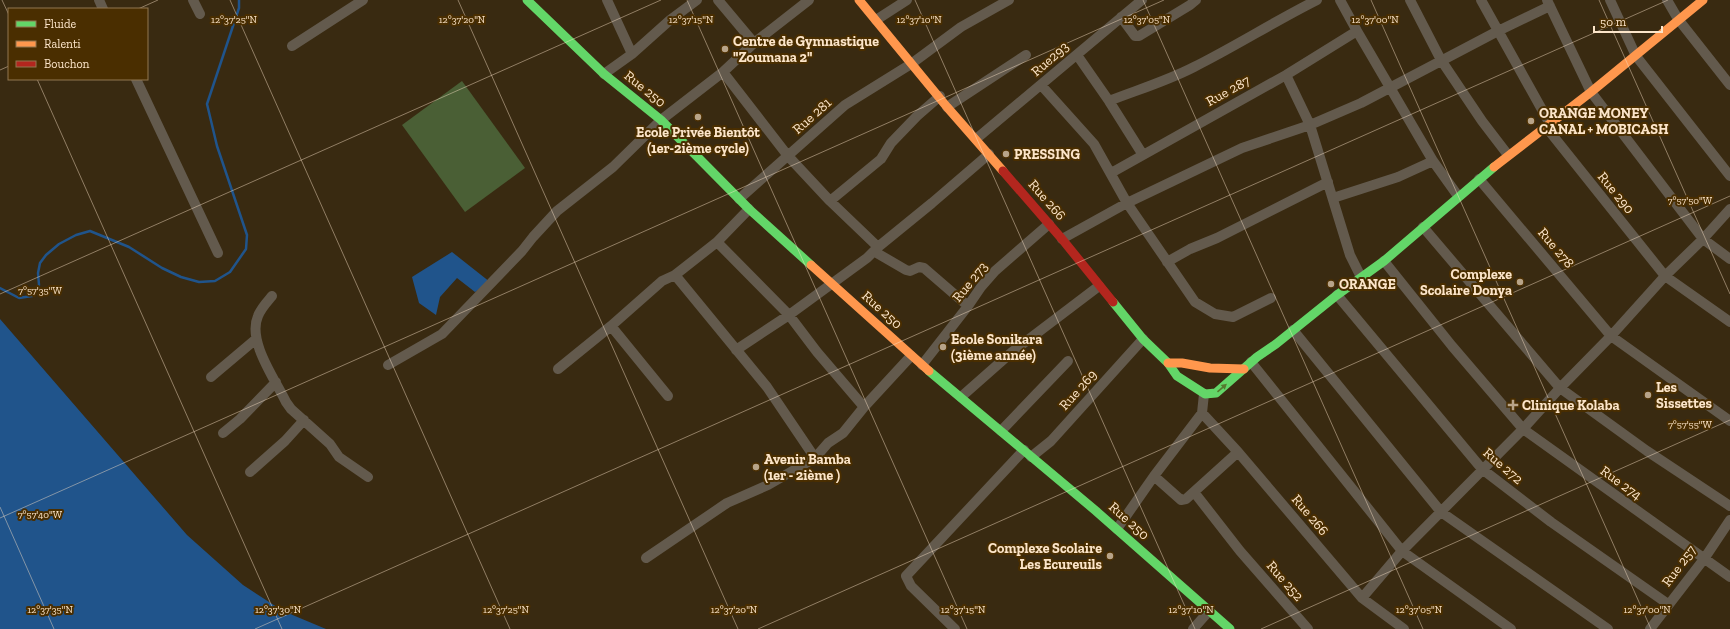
<svg xmlns="http://www.w3.org/2000/svg" width="1730" height="629" font-family="'Zilla Slab',serif">
  <style>
    .green { fill: #4a5f35 }
    .water { fill: #20548b }
    .lines { fill: none; stroke-linecap: round; stroke-linejoin: round }
    .stream { stroke: #20548b; stroke-width: 2.5 }
    .street { stroke: #635a4d; stroke-width: 10 }
    .fast { stroke: #63d668; stroke-width: 9 }
    .slow { stroke: #ff974d; stroke-width: 9 }
    .jam { stroke: #b3261e; stroke-width: 9 }
    .oneway { fill: #557a2f }
    .ticks { fill: none; stroke: #fce5c9; stroke-width: 1; stroke-opacity: 0.45 }
    .poi-dot { fill: #b8a489; stroke: #4a2e00; stroke-width: 1.5 }
    .labels { text-anchor: middle; dominant-baseline: central; stroke-width: 4; stroke-linejoin: round; paint-order: stroke }
    .poi-label { font-size: 14px; font-weight: bold; fill: #fce5c9; stroke: #4a2e00; text-anchor: start }
    .street-label { font-size: 14px; fill: #fce5c9; stroke: #4a2e00 }
    .ticks-label { font-size: 10px; text-anchor: middle; fill: #fce5c9; stroke: #4a2e00; stroke-width: 4; stroke-linejoin: round; paint-order: stroke }
  </style>
  <rect width="100%" height="100%" fill="#392a11"/>
  <path class="green" d="M462 81 525 168 465 212 402 125Z"/>
  <path class="water" d="M452 252 490 282 475 292 457 278 440 297 436 315 419 303 412 277Z
    M0 319 187 535 243 585 283 611 326 629H0Z"/>
  <g class="lines">
    <path class="stream" d="M0 288 19 298 32 296 39 285 38 273 40 263 46 255 59 244 76 235 90 231 129 247 162 268 181 277 199 282 215 281 230 272 246 249 247 235 217 146 207 104 239 8V0"/>
    <path class="street" d="M99 0 103 9
      M193 0 200 14
      M607 0 632 54 670 20 697 0
      M718 0 754 43
      M1340 0 1357 31 1433 161 1458 196
      M1410 0 1441 60 1482 121 1508 155
      M1481 0 1550 124
      M1547 0 1591 92 1703 239 1730 259
      M1610 0 1636 56 1730 176
      M1667 0 1678 19 1730 85
      M1121 17 1135 36H1139L1190 5 1196 0
      M876 20 907 0
      M292 46 363 0
      M1077 55 1109 101 1143 155
      M723 72 788 156 830 201 878 247
      M604 74 632 54
      M1286 75 1310 125 1350 255 1361 277
      M136 79 218 253
      M1041 85 1094 144 1127 203 1195 302 1215 314 1233 317 1271 298
      M1109 101C1137 90 1167 81 1194 67 1236 46 1275 21 1317 0
      M947 107 1026 55
      M1546 127 1665 276 1730 322
      M976 139 1142 0
      M1111 173 1286 75 1357 31
      M1479 179 1611 336 1730 421
      M1333 198 1398 177 1433 161
      M739 199 845 105 911 64 961 27 1009 0
      M830 201 881 159 891 143 917 116 940 96
      M1423 227 1560 388 1647 451 1730 506
      M1062 239 1127 203 1242 148 1310 125 1361 103 1498 31 1550 6
      M717 242 789 315 817 352 864 407
      M875 252 906 270 910 271 919 267 924 268 968 306
      M1384 261 1452 346 1523 429 1730 577
      M1167 262 1190 249 1217 238 1328 182
      M675 275 767 387 815 458
      M1337 295 1482 469 1551 522 1668 604
      M272 296C267 302 261 308 258 316 247 341 275 379 286 402L291 409 330 444 339 457 368 477
      M611 326 668 396
      M1293 330 1441 512 1608 629
      M736 350 789 315 867 258 878 247 932 203 989 154
      M1251 362 1402 551 1511 629
      M388 365 442 334 522 251 533 237 557 211 613 167 661 120 723 72 754 43 809 0
      M922 365 968 306 981 287 995 271 1049 224
      M558 369 611 326 662 281 675 275 717 242 749 209
      M211 377 256 339
      M961 397 1012 352 1099 286
      M1202 413 1238 452 1362 598 1404 629
      M1001 431 1068 361
      M223 433 240 419 276 382
      M1031 457 1051 441 1143 339
      M250 472 285 441 304 420
      M1154 476 1181 500 1186 499 1238 452
      M1194 492 1240 551 1308 629
      M1117 529 1154 476 1202 413 1204 394
      M646 558 727 503 768 485 815 458 828 443 843 433 864 407 911 356
      M1362 598 1402 551 1523 429 1560 388 1611 336 1665 276 1703 239 1730 209
      M955 629 911 586 906 576 1024 450
      M1193 629 1209 611
      M1650 629 1704 559 1730 520"/>
    <path class="fast" d="M527 0 604 74 661 120 749 209 811 265
      M1113 302 1143 339 1168 363 1177 376 1205 394 1216 393 1257 357 1276 344 1337 295 1384 261 1494 167
      M929 371 1096 511 1230 629"/>
    <path class="slow" d="M859 0 947 107 1003 171
      M1494 167 1591 92 1703 0
      M811 265 929 371
      M1168 363H1182L1210 368 1244 369"/>
    <path class="jam" d="M1003 171 1062 239 1113 302"/>
  </g>
  <defs><path id="oneway-solid" d="M-6-.8H1V-3.2L6.5 0L1 3.2V.8H-6Z"/></defs>
  <use class="oneway" href="#oneway-solid" transform="translate(1222 388) rotate(-41)"/>
  <path class="ticks" d="M2 0 9 15M230 0 510 629M458 0 738 629M687 0 967 629M915 0 1195 629M1143 0 1423 629M1371 0 1651 629M1599 0 1730 294M138 9 158 0M0 70 9 66M37 79 282 629M0 294 661 0M0 507 54 629M0 518 1164 0M255 629 1668 0M758 629 1730 196M1261 629 1730 420"/>
  <g class="poi-dot">
    <circle cx="725" cy="49" r="4"/>
    <circle cx="698" cy="117" r="4"/>
    <circle cx="1531" cy="121" r="4"/>
    <circle cx="1006" cy="154" r="4"/>
    <circle cx="1520" cy="282" r="4"/>
    <circle cx="1331" cy="284" r="4"/>
    <circle cx="943" cy="347" r="4"/>
    <circle cx="1648" cy="395" r="4"/>
    <path d="M1511 399h4v4h4v4h-4v4h-4v-4h-4v-4h4z"/>
    <circle cx="756" cy="467" r="4"/>
    <circle cx="1110" cy="556" r="4"/>
  </g>
  <g class="labels">
    <g class="poi-label">
      <text x="733" y="41">Centre de Gymnastique<tspan x="733" dy="16">"Zoumana 2"</tspan></text>
      <text x="1539" y="113">ORANGE MONEY<tspan x="1539" dy="16">CANAL + MOBICASH</tspan></text>
      <text x="698" y="132" text-anchor="middle">Ecole Privée Bientôt<tspan x="698" dy="16">(1er-2ième cycle)</tspan></text>
      <text x="1014" y="154">PRESSING</text>
      <text x="1512" y="274" text-anchor="end">Complexe<tspan x="1512" dy="16">Scolaire Donya</tspan></text>
      <text x="1339" y="284">ORANGE</text>
      <text x="951" y="339">Ecole Sonikara<tspan x="951" dy="16">(3ième année)</tspan></text>
      <text x="1656" y="387">Les<tspan x="1656" dy="16">Sissettes</tspan></text>
      <text x="1522" y="405">Clinique Kolaba</text>
      <text x="764" y="459">Avenir Bamba<tspan x="764" dy="16">(1er - 2ième )</tspan></text>
      <text x="1102" y="548" text-anchor="end">Complexe Scolaire<tspan x="1102" dy="16">Les Ecureuils</tspan></text>
    </g>
    <g class="street-label">
      <text transform="translate(1050 59) rotate(-41)">Rue293</text>
      <text transform="translate(645 89) rotate(39)">Rue 250</text>
      <text transform="translate(1228 91) rotate(-29)">Rue 287</text>
      <text transform="translate(812 116) rotate(-42)">Rue 281</text>
      <text transform="translate(1616 193) rotate(51)">Rue 290</text>
      <text transform="translate(1047 200) rotate(49)">Rue 266</text>
      <text transform="translate(1556 248) rotate(50)">Rue 278</text>
      <text transform="translate(970 282) rotate(-51)">Rue 273</text>
      <text transform="translate(882 310) rotate(42)">Rue 250</text>
      <text transform="translate(1078 390) rotate(-48)">Rue 269</text>
      <text transform="translate(1503 466) rotate(41)">Rue 272</text>
      <text transform="translate(1621 483) rotate(36)">Rue 274</text>
      <text transform="translate(1310 515) rotate(50)">Rue 266</text>
      <text transform="translate(1129 521) rotate(42)">Rue 250</text>
      <text transform="translate(1679 566) rotate(-53)">Rue 257</text>
      <text transform="translate(1285 581) rotate(49)">Rue 252</text>
    </g>
  </g>
  <g class="ticks-label">
    <text x="234" y="23">12°37'25"N</text>
    <text x="462" y="23">12°37'20"N</text>
    <text x="691" y="23">12°37'15"N</text>
    <text x="919" y="23">12°37'10"N</text>
    <text x="1147" y="23">12°37'05"N</text>
    <text x="1375" y="23">12°37'00"N</text>
    <text x="1690" y="204">7°57'50"W</text>
    <text x="40" y="294">7°57'35"W</text>
    <text x="1690" y="428">7°57'55"W</text>
    <text x="40" y="518">7°57'40"W</text>
    <text x="50" y="613">12°37'35"N</text>
    <text x="278" y="613">12°37'30"N</text>
    <text x="506" y="613">12°37'25"N</text>
    <text x="734" y="613">12°37'20"N</text>
    <text x="963" y="613">12°37'15"N</text>
    <text x="1191" y="613">12°37'10"N</text>
    <text x="1419" y="613">12°37'05"N</text>
    <text x="1647" y="613">12°37'00"N</text>
  </g>
  <rect x="8" y="8" width="140" height="72" fill="#4a2e00" stroke="#917750"/>
  <rect x="16" y="21" width="20" height="6" fill="#63d668" stroke="#917750"/>
  <text x="44" y="28" font-size="12" fill="#fce5c9">Fluide</text>
  <rect x="16" y="41" width="20" height="6" fill="#ff974d" stroke="#917750"/>
  <text x="44" y="48" font-size="12" fill="#fce5c9">Ralenti</text>
  <rect x="16" y="61" width="20" height="6" fill="#b3261e" stroke="#917750"/>
  <text x="44" y="68" font-size="12" fill="#fce5c9">Bouchon</text>
  <path d="M1594 26v6h68v-6" fill="none" stroke="#fce5c9" stroke-width="2"/>
  <text x="1600" y="26" font-size="12" fill="#fce5c9" stroke="#4a2e00" stroke-width="3" paint-order="stroke">50 m</text>
</svg>
